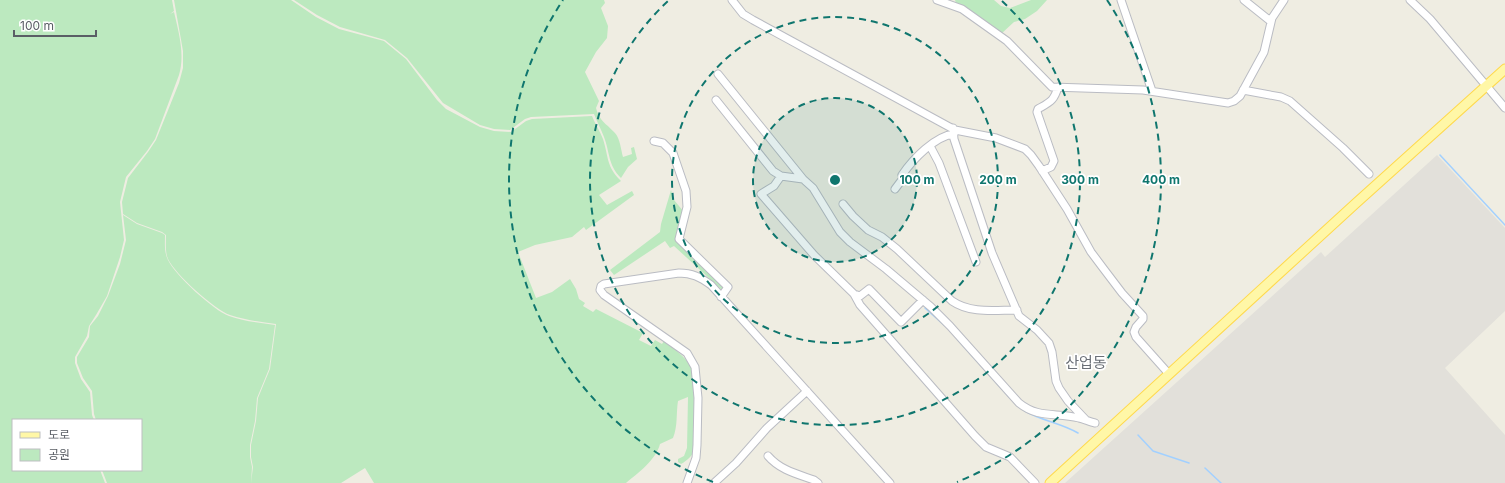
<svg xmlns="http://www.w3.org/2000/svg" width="1505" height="483" font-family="Inter,'Noto Sans KR',sans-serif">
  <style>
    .industrial { fill: #e2e0da }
    .green { fill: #bce9bf }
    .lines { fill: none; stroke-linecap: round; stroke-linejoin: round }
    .stream { stroke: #a2d0ff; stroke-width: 1.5 }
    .minor-casing { stroke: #babcc3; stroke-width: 9 }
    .major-casing { stroke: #ffd94c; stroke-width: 11 }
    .minor { stroke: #fff; stroke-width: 7 }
    .major { stroke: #fff7a7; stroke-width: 9 }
    .ring { fill: none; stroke: #0f766e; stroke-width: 2; stroke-dasharray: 7 5 }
    .labels { text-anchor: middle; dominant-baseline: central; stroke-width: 3.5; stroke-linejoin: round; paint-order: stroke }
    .quarter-label { font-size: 15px; fill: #6b7077; stroke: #fff }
    .centre { fill: #0f766e; stroke: #fff; stroke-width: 2 }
    .ring-label { font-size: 12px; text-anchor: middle; font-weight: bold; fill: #0f766e; stroke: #fff; stroke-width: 3.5; stroke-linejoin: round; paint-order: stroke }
  </style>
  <rect width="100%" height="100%" fill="#efede2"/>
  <path class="industrial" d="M1437 155 1505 228V311L1445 368 1505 435V483H1065L1321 252 1325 257Z"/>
  <path class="green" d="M0 0H172L174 11 170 14 174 12C179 33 185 55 179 75L155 139 147 151 126 177 120 202 124 240 120 257 107 296 96 315 89 326 87 336 75 357V363L81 379 90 392 92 415 94 420H13V470H100L105 483H0Z
    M174 0H291L316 17 339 29 384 41 406 59 437 100 446 109 480 127 494 131 511 132 526 121 532 119 592 116C595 124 600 131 603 139 609 158 606 166 621 181L599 195 607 205 632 191 634 195 586 230 584 227 572 237 535 245 518 252 536 298 552 292 570 279 576 289 579 299 585 303 583 306 593 312 596 309 643 333 639 340 651 346 655 340 662 344 664 341C673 348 686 357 691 367 695 376 698 437 695 448 694 454 687 461 681 464L678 462V459L684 456 687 448 688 397 678 401C676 413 678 426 673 438L660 444C656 460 638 473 626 483H374L365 468 341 483H251L253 467 251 457V445L256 421 258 398 270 369 276 324C261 322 245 320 230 315 215 310 175 274 168 259 165 252 166 243 166 235L162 232 137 223 123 214 122 202 128 178 148 152 156 140 179 83 183 68V51Z
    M294 0H604L605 3 601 8 608 26 607 38 596 52 585 72 599 101 596 108C600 122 606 123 615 133 620 138 621 150 623 157L632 154 631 148 634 147 637 159 628 167 621 178C608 165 610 153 604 137 601 129 597 122 594 114L531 117 525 119 510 130 494 129 480 125 443 103 407 58 385 40 340 27 317 15Z
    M955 0H994L1001 6 1010 8 1031 0H1047L1037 11 1025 19 1014 22 1001 34 956 3Z
    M671 190 674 200 684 212 677 239 725 287 722 290 674 246 670 248 665 241 614 275 610 270 660 232 661 224Z
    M123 215 137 224 162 233 165 235C165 243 164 252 168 260 175 275 213 310 229 316 243 321 260 323 275 325L269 369 257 398 255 421 250 445V457L252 467 251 483H107L102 470H141V420H96L94 414 92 391 83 378 77 363V357L89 337 90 326 98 316 108 296 120 264 126 240Z"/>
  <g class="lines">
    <path class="stream" d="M1440 155 1505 225
      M925 308 944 325
      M958 340 1010 398
      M1025 411C1042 421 1061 423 1078 433
      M1138 435 1153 451 1189 463
      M1205 468 1221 483"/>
    <g class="minor-casing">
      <path id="minor" d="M732 0 743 14 753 20 955 130 996 138 1025 149 1031 155 1039 166 1067 209 1091 252 1103 268 1122 293 1143 316V319L1136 327 1134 332 1136 337 1169 374
        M937 0 962 9 1007 41 1052 87 1143 90 1228 103 1234 101 1240 96 1264 52 1272 18 1284 0
        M1121 0 1152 91
        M1244 0 1269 20 1272 18
        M1410 0 1430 19 1505 108
        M718 74 803 179
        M1243 90 1281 97 1290 101 1343 148 1369 174
        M716 100 773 171 781 176 803 179 813 188 840 232 850 242 886 269 931 307 950 326 1019 403C1039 419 1056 412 1079 418 1084 419 1090 422 1095 423
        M953 128 954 139 992 253 1019 316 1037 330 1049 343 1052 352 1056 381 1059 388 1068 401 1086 420
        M654 141 663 143 673 153 686 191 687 207 679 239 728 287 721 297
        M930 146 939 163 976 262
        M1042 171 1051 167 1054 161 1037 112 1038 109C1050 102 1054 101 1058 87
        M781 176 774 186 761 194 814 255 854 294 860 305 975 436 986 447 1010 457 1035 483
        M895 189 904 177 902 175C913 159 935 136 954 134
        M843 204 853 216 868 230 882 237 897 249 952 301C971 314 995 310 1017 310
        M854 294 860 296 869 289 901 322 923 300
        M768 456C780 470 797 474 814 480L818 483
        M687 483 696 458 697 445 698 398 695 367 687 353 604 295 600 290 601 286 604 284 679 273C692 273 700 277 711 285L890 483
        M714 483 736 463 767 428 807 391"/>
    </g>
    <g class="major-casing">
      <path id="major" d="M1050 483 1355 204 1505 69"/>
    </g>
    <use href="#minor" class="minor"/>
    <use href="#major" class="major"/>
  </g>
  <circle cx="835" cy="180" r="82" fill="#0f766e" fill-opacity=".12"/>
  <g class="ring">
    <circle cx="835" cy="180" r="82"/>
    <circle cx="835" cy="180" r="163"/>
    <path d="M1002 1A245 245 0 1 1 668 1"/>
    <path d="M713 482A326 326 0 0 1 563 0M1107 0A326 326 0 0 1 957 482"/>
  </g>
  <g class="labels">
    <g class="quarter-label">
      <text x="1086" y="362">산업동</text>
    </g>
  </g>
  <circle cx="835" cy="180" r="6" class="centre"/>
  <g class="ring-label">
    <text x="917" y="184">100 m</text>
    <text x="998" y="184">200 m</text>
    <text x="1080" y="184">300 m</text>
    <text x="1161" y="184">400 m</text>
  </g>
  <rect x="12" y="419" width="130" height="52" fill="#ffffff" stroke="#bdbfc1"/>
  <rect x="20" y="432" width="20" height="6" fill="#fff7a7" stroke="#bdbfc1"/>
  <text x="48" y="439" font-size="12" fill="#5a5e65">도로</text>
  <rect x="20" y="449" width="20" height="12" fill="#bce9bf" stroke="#bdbfc1"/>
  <text x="48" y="459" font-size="12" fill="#5a5e65">공원</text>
  <path d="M14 30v6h82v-6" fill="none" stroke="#5a5e65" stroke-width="2"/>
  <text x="20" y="30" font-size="12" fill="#5a5e65" stroke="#ffffff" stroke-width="3" paint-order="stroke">100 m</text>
</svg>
